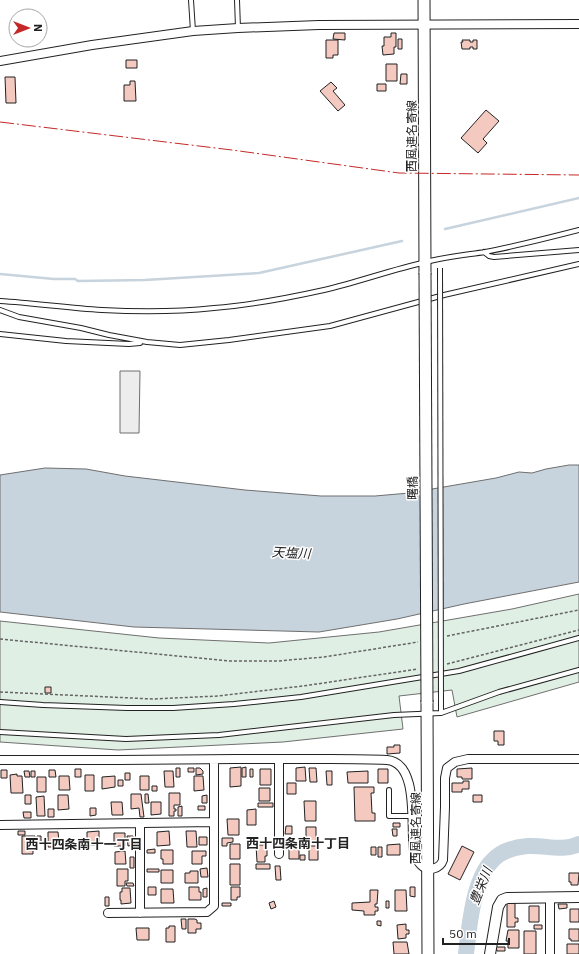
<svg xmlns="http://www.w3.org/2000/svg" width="579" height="954" font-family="'IBM Plex Sans','Noto Sans JP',sans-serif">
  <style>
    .green { fill: #e0efe3; stroke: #6f6f6f }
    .parking { fill: #ededed; stroke: #6f6f6f }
    .water { fill: #c7d3dd; stroke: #6f6f6f }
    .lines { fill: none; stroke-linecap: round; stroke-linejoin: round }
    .stream { stroke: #c7d3dd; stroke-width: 2.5 }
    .river { stroke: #c7d3dd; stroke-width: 16 }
    .building { fill: #f3c9c0; stroke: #222 }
    .service-casing { stroke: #222; stroke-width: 6 }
    .minor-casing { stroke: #222; stroke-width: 10 }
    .tertiary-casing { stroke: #222; stroke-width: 12 }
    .secondary-casing { stroke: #222; stroke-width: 13 }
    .path { stroke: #646464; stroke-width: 1.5; stroke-dasharray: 3 2; stroke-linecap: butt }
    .service { stroke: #fff; stroke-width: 4 }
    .minor { stroke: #fff; stroke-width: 8 }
    .tertiary { stroke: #fff; stroke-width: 10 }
    .secondary { stroke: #fff; stroke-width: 11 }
    .service-bridge-casing { stroke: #222; stroke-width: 6; stroke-linecap: butt }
    .secondary-bridge-casing { stroke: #222; stroke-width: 13; stroke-linecap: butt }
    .service-bridge { stroke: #fff; stroke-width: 4 }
    .secondary-bridge { stroke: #fff; stroke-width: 11 }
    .power { stroke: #c62828; stroke-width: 1; stroke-dasharray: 14 3 2 3; stroke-linecap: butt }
    .labels { text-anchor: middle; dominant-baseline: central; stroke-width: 3; stroke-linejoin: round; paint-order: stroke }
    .street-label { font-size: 12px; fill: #222; stroke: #fff }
    .water-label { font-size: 13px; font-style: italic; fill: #222; stroke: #fff }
    .neighbourhood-label { font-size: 13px; font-weight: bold; fill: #222; stroke: #fff }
  </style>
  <rect width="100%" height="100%" fill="#fff"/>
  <path class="green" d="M579 594V682L457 717 452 690 399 696 403 729 283 742 118 750 0 742V621L159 638 269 643 379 632 512 609Z"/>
  <path class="parking" d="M120 371H140L139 433H120Z"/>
  <path class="water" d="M569 465H579V582L464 604 397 619 319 632 134 627 0 612V475L45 468 86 469 125 476 245 490 321 496H375L409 493 496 478 519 472 532 473 546 469Z"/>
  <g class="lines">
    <path class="stream" d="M445 229 579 198
      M0 274 54 279H75L78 281 145 280 259 273 402 241"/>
    <path class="river" d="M466 954C469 928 473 880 492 861 501 851 515 847 528 846 546 845 562 852 579 844"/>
  </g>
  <path class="building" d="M334 33H345V40L333 39Z
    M391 33H396V47H394V54L383 55 382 46H384V37H391Z
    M398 39H402V49H398Z
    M326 40H338V55H333V58H326Z
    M462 40H470V42H473V40H477V49H473V47H470V49H462L461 42H463Z
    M126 60H137V68H126Z
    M386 64H397V81H386Z
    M401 74H407V84H400Z
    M5 77H15L16 103H6Z
    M130 81H135L136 101H124V85H130Z
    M331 82 337 88 333 91 345 105 338 111 320 91Z
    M377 84H386V91H377Z
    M486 110 499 121 483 139 487 143 478 153 461 138Z
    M45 687H51V693H45Z
    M494 731H504V745H498V741H494Z
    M394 745H400V753L387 754V747H394Z
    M241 767V786L230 787V768Z
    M246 767V777H242V768Z
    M305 767 306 781H296V768Z
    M176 768H180V777H176Z
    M188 768H194V772H188Z
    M196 768H200L203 771V774L196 775Z
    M309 768H316L317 782H310Z
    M472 768V779H462V777H457V769Z
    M75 769H81V777H75Z
    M250 769H253V777H250Z
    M260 769H271V785H260Z
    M378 769H388V783H378Z
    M1 770H7V778H1Z
    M49 770H55L56 777H49Z
    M24 771H29L30 777H25Z
    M31 771H35V777H31Z
    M164 771H173L174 787H165Z
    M326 771H332V785H327Z
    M368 771V783H348L347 772Z
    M125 773H130V780H125Z
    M17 774V776H22L23 793H11L10 775Z
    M85 775H94V791H85Z
    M59 776H69L70 790H59Z
    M115 776V787L102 789V777Z
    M140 776H149V790H140Z
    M194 776H203L204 790 194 791Z
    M37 777H46V792H37Z
    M118 780H123V786H118Z
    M463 781H469V789H462V792H452V783H463Z
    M287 783H296V794H287Z
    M152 786H157V791H152Z
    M354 787H374V793H371L372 813H375V821H355Z
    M259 788H270V801H259Z
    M169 793H180V805H174V809H176V811H174V816H169Z
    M131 794H141L144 817H140L139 808 131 809Z
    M145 794H148L149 803H145Z
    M25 795H31V804H25Z
    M58 795H68L69 809 58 810Z
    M207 795V803H202V796Z
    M473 795H482V802H473Z
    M44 796 45 816H37L36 797Z
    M304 801H316V821H305Z
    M111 802H122L123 815H112Z
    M151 802H161V814L151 815Z
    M258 803H273V807H258Z
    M182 806V816H178V807Z
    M198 806H205V810H198Z
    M90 808H96V815L90 816Z
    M48 809H54V817H48Z
    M256 809V825H247V810Z
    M23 812H31V818H24Z
    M227 819H239V835H228Z
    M393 823H400V827H393Z
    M286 826H292V834H285Z
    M306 827H316V841L305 842 304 837H306Z
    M392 829H397V836H393Z
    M18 831H25V835H18Z
    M99 831V845H87V832Z
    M169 831 170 845 157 846V832Z
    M186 831H196L197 847H187Z
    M48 832H58L59 841 63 840V847H48Z
    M114 833H125V846H114Z
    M22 836H35V845H33V854H22Z
    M37 836H41V843L37 842Z
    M127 836H133V845L128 846Z
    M199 837H207V845H199Z
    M222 838H233V842L227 843V846H222Z
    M230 844H240V859H230Z
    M400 844V855H387V845Z
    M256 845H265V849H267V856H265V862H257Z
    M289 846H299V859H289Z
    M309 846H318V860H309Z
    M462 846 474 852 460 880 448 874Z
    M371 847H376V855H371Z
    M378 847H382V857H378Z
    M155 849V853H147V850Z
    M161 850H173V864H163V859H161Z
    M125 851 126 864H115V852Z
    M192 851H206V856H202V864H192Z
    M300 855H305V860H300Z
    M130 857H134V868H130Z
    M230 864H240V885H230Z
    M256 864H270V869H256Z
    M275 866H280L281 880H276Z
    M207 868 208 877H201L200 869Z
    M117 869H128V881H125V886H117Z
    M147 869H159V872H147Z
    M161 870H173V883H161Z
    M190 871H198V883H185V873H190Z
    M569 873H579L578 885H571V882H569Z
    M126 883H133L134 886H127Z
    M148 887H156V895H148Z
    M189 887H199V892H201V900H189Z
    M231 887H240V897H237V900H231Z
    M410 887H415V897L410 896Z
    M122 888H130L131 903 121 904V900H120V892H122Z
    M207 888V897H203V889Z
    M161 889H173L174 903H161Z
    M370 890H378L377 904H375V907H378V911H375V915H364V911L352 910V903L370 902Z
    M395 890H406L407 911H395Z
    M105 897H109V906H105Z
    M274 901 276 907 271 909 269 903Z
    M386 901H389V908H386Z
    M222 903H231V906H222Z
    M507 903H515V918H518V922H515V927H507Z
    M558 904H567V908L559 909Z
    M529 906H539V922H529Z
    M570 909H579V922H570Z
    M181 919H186V929H182Z
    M188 919H195L197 920V923H201V929H196V933H188Z
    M377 921H381V926L377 925Z
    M406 924V930H409V934H406V938L398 939 397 925Z
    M534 925H542V929H534Z
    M169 926H175V942H166V928H169Z
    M136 928H149V940H137Z
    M569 929H579V941H571V939H569Z
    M508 930H519V948H508V941H506Z
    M524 931H536V954H524Z
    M393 942H407L409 954H394Z
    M567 944H579V954H567Z
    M496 947H505V951H497Z"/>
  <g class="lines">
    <g class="service-casing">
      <path id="service" d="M191 0 193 31
        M237 0 238 28
        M484 252 489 256 494 257 579 250
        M0 301C34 303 68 308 102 310 139 312 177 312 214 308 251 305 288 298 324 290 358 282 391 270 426 262 445 257 465 255 485 252 517 246 548 238 579 230
        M0 310 19 317 81 328 109 335 147 342 180 345 229 340 330 326 444 295 579 264
        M0 334 66 341 129 344 140 343
        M0 702 43 705 127 708H173L234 704 301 697 459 671 579 638
        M441 702V713
        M0 732 126 739 219 735 394 715 441 713 499 692 579 670
        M389 790V816H412"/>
    </g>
    <g class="minor-casing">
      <path id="minor" d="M0 61 92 45 193 31 238 28 319 25 579 24
        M0 760C79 760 157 760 236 759 267 759 298 759 330 759 349 759 368 759 387 760 420 763 410 828 414 851 415 855 418 862 421 865 428 872 440 869 443 860L445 807V778L447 768 455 762 468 759H579
        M0 825 214 822
        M279 854V759
        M550 898V954
        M108 913 207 912 214 906V760
        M140 913V823"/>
    </g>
    <g class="tertiary-casing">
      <path id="tertiary" d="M490 954 498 907 502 900 507 898 579 897"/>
    </g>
    <g class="secondary-casing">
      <path id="secondary" d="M424 0 425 273
        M427 702 428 954"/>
    </g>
    <path class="path" d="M447 636 579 610
      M0 639 230 661H278L324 657 418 642
      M447 664 579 630
      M0 692 153 699 218 696 303 686 418 669"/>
    <use href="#service" class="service"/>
    <use href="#minor" class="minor"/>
    <use href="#tertiary" class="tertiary"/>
    <use href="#secondary" class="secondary"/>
    <g class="service-bridge-casing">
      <path id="service-bridge" d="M440 268 441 702"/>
    </g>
    <g class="secondary-bridge-casing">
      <path id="secondary-bridge" d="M425 273 427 702"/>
    </g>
    <use href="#service-bridge" class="service-bridge"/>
    <use href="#secondary-bridge" class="secondary-bridge"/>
    <path class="power" d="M0 122 232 150 399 173 579 175"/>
  </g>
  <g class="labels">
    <g class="street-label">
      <text transform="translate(411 136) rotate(-90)">西風連名寄線</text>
      <text transform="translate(412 488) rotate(-90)">曙橋</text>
      <text transform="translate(415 828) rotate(-90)">西風連名寄線</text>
    </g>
    <g class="water-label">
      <text transform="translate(291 553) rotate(3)">天塩川</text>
      <text transform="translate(481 886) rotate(-68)">豊栄川</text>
    </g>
    <g class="neighbourhood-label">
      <text x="298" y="843">西十四条南十丁目</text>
      <text x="84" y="844">西十四条南十一丁目</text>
    </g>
  </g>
  <g transform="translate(28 28) rotate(90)"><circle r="19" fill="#ffffff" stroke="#a7a7a7"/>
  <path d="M0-3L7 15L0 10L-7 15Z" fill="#c62828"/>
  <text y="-6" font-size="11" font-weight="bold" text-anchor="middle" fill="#222222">N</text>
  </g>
  <path d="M443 938v6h66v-6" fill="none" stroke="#222222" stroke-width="2"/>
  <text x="449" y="938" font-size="12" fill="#222222" stroke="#ffffff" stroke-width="3" paint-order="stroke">50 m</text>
</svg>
